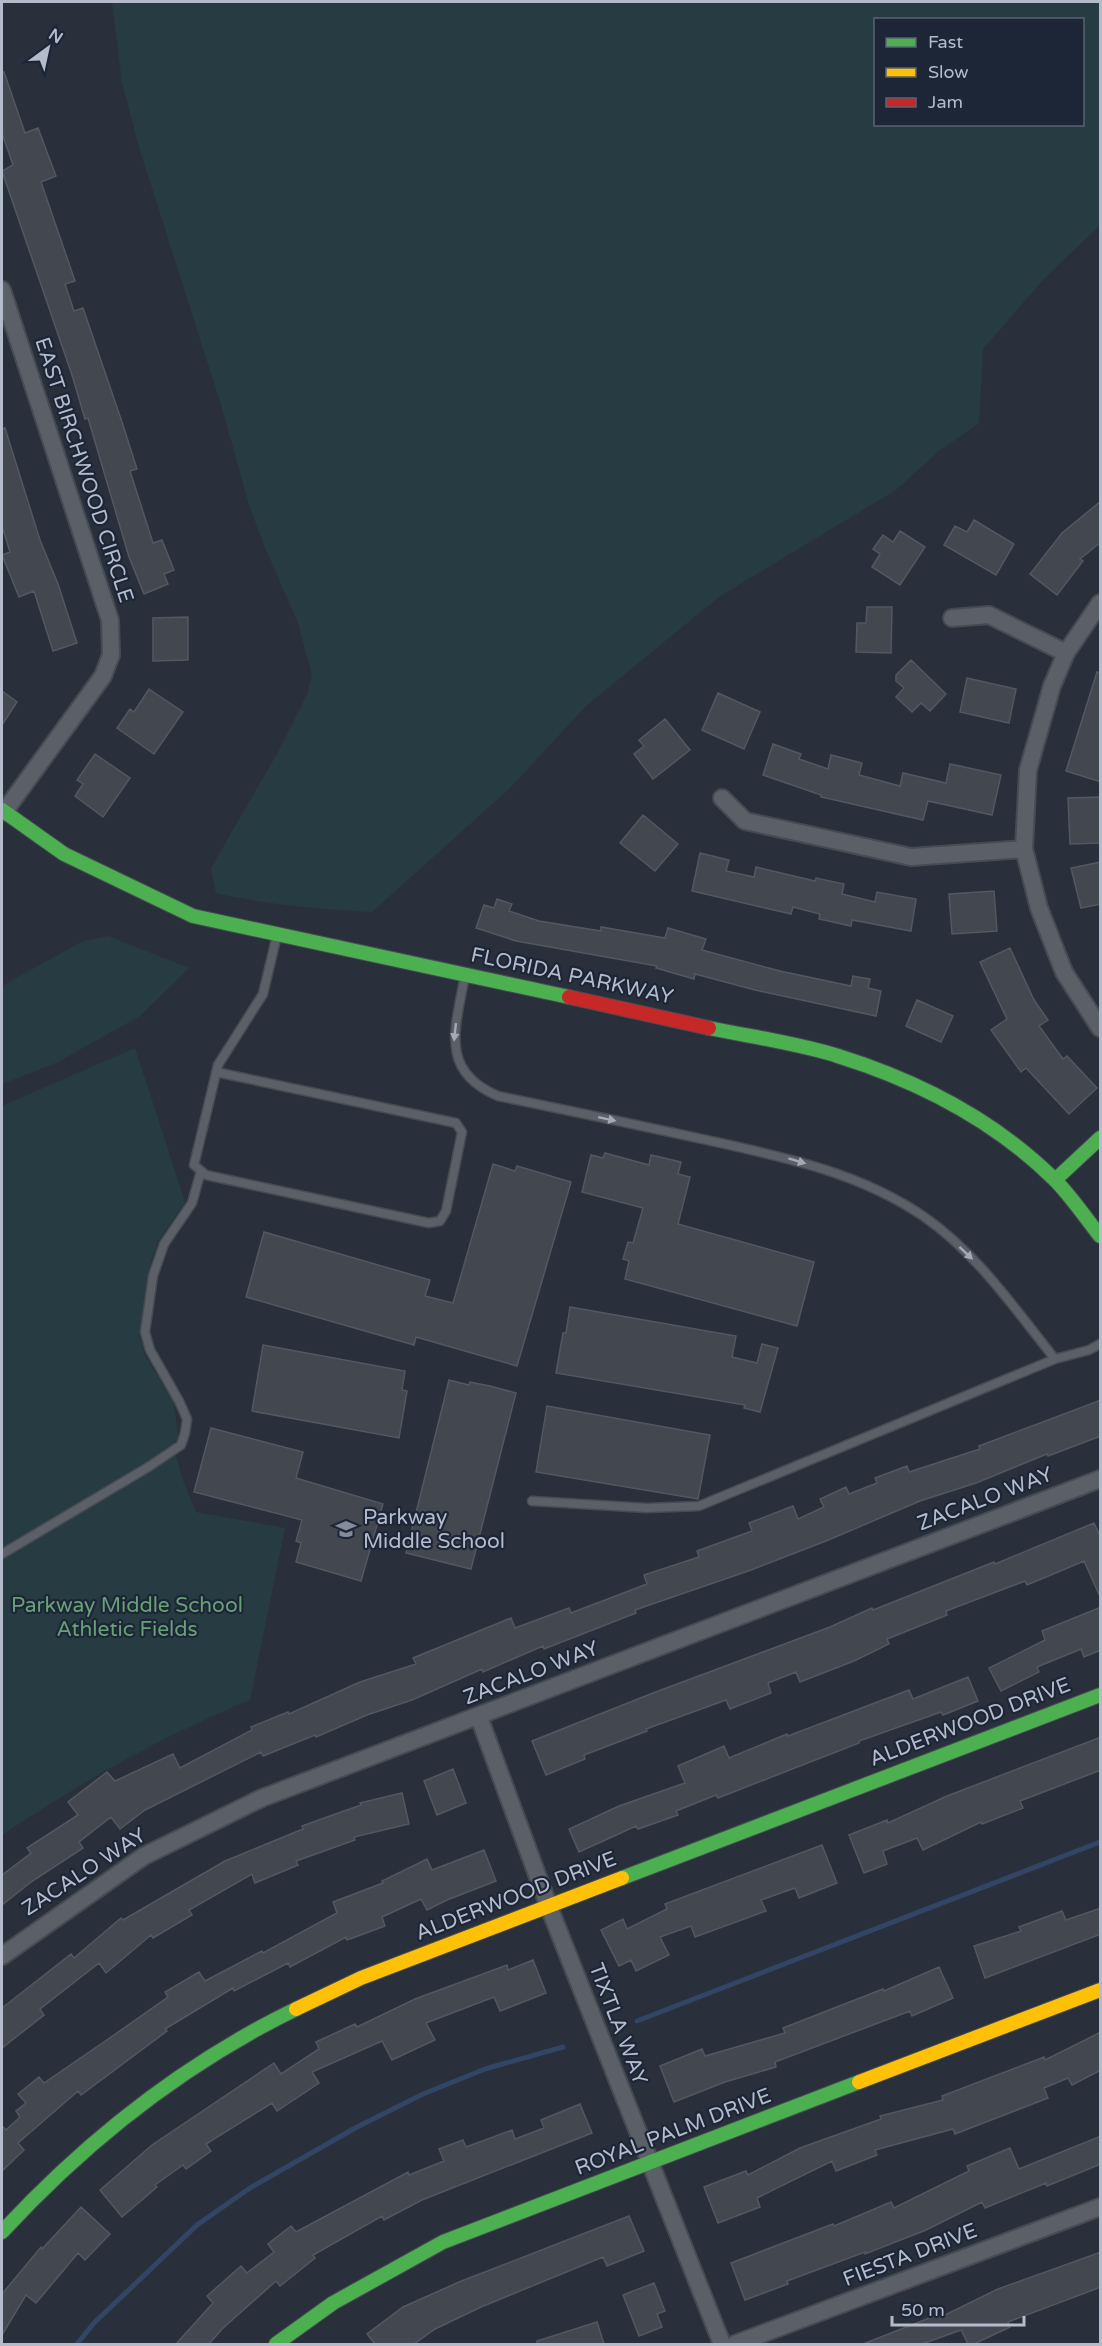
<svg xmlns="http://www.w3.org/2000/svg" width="1102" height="2346" font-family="'Varela Round',sans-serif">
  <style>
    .green { fill: #263c42; fill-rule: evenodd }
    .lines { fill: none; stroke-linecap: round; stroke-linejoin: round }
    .stream { stroke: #324565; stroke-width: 5 }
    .building { fill: #424750; stroke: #525862; stroke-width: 1.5 }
    .lane-casing { stroke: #464b53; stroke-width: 11 }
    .street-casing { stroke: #464b53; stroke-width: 20 }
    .fast-casing { stroke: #464b53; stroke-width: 16 }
    .slow-casing { stroke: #464b53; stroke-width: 16 }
    .jam-casing { stroke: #464b53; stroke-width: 16 }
    .lane { stroke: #5b5f68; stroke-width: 8 }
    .street { stroke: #5b5f68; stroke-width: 16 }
    .fast { stroke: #4caf50; stroke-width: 14 }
    .slow { stroke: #ffc107; stroke-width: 14 }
    .jam { stroke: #c62828; stroke-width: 14 }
    .oneway { fill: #a2a9b8 }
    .labels { text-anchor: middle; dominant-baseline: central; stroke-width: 4.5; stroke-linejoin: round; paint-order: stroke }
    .street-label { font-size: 21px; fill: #b4bccc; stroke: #1c2637 }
    .poi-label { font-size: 21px; fill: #b4bccc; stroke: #1c2637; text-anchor: start }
    .park-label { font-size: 21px; fill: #68a077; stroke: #1c2637 }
  </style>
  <rect width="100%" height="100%" fill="#2a303b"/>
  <path class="green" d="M112 2H1100V225L1043 280 983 349 979 423 939 451 896 490 720 596 586 706 509 789 372 912C319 909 268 905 216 893L211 868 278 752 307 695 312 675 298 623 264 545 249 505 222 408 139 147 122 82ZM876 20H1082V124H876Z
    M108 936 189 968 140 1016 58 1062 2 1084V986L83 941Z
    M135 1048 185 1202 158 1241 151 1261 139 1334 145 1356 174 1403 178 1437 173 1444 182 1478 196 1512 285 1528 250 1700C162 1736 81 1782 2 1835V1106Z"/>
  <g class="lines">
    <path class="stream" d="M637 2021 1100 1842
      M77 2344 94 2323 197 2225 250 2188 357 2127 423 2094 485 2069 563 2047"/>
  </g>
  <path class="building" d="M2 72H4L25 133 38 128 56 176 41 182 75 281 65 284 74 311 83 308 122 422 137 469 130 471 153 543 162 540 174 570 164 574 168 584 144 594 129 557 88 418 85 419 72 375 2 171 13 165 2 133Z
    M5 428 40 540 58 584 77 643 53 651 34 591 19 597 2 555 10 552 2 526V429Z
    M1101 501V542L1080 559 1083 561 1057 595 1030 574 1062 533Z
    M974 520 1014 544 996 575 944 545 955 526 967 532Z
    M900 531 925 547 900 585 872 567 880 554 873 549 883 535 893 542Z
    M867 607H892L891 653 856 652 857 623H866Z
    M188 617V660L153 661V618Z
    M911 660 946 694 930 711 921 703 912 712 896 697 904 688 896 681V675Z
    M1097 672 1101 673V782L1066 771Z
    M967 678 1016 689 1009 723 960 712Z
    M149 689 183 712 154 754 117 728 130 709 134 712Z
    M2 691 17 702 2 725Z
    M718 693 760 712 744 749 702 730Z
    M665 719 690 750 653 779 634 754 644 746 639 740Z
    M773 744 801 754 799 759 828 769 831 755 862 763 859 775 900 786 903 773 946 783 950 764 1001 775 992 815 928 801 923 820 821 797V795L763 775Z
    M95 754 130 778 103 817 75 796 83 784 77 780Z
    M1100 797 1101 843 1070 844 1068 798Z
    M643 815 678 844 655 871 620 843Z
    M700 853 729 860 726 871 754 877 756 867 815 881 816 878 844 884 842 894 875 902 877 892 916 899 911 931 852 920 851 926 819 919 820 914 793 907 791 914 692 891Z
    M1101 862V904L1081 908 1071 868Z
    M994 891 997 931 952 934 949 894Z
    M497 899 512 904 509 911 539 921 601 931V927L665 938 668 928 706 939 702 950 780 971 851 986 853 976 870 979 868 988 881 991 876 1016 755 990 695 974 694 979 656 968 657 966 516 941 476 928 484 905 494 908Z
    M1010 948 1034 1000 1048 1020 1039 1026 1063 1059 1067 1056 1097 1088 1069 1114 1026 1068 1021 1072 991 1030 1007 1019 980 962Z
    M917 1000 953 1016 941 1042 906 1026Z
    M605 1153 649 1165 651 1155 681 1162 678 1174 690 1177 678 1224 814 1262 797 1326 625 1279 629 1261 623 1259 628 1242 633 1243 643 1208 582 1192 591 1155 603 1158Z
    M493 1164 515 1171 517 1166 571 1182 517 1366 416 1337 414 1345 246 1297 264 1232 430 1280 425 1296 453 1303Z
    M570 1307 736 1336 732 1357 757 1363 762 1344 778 1348 760 1412 744 1408 745 1405 556 1373 563 1333H566Z
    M263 1345 405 1371 402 1390 407 1391 399 1438 252 1411Z
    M449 1380 469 1385 470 1382 490 1386 516 1393 471 1569 406 1553Z
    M1101 1400V1436L1048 1456 1047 1454 976 1483 920 1501 826 1541 751 1570 635 1610 636 1613 544 1649 543 1646 483 1672 482 1669 412 1700 367 1715 316 1737 315 1735 263 1756 261 1752 145 1810 120 1829 111 1817 79 1842 83 1848 31 1882 2 1905V1875L31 1853 27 1848 78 1815 68 1802 107 1772 115 1781 173 1754 180 1768 252 1730 251 1727 288 1712 289 1714 360 1682 416 1664 413 1658 511 1618 515 1628 569 1608 571 1613 647 1584 644 1575 699 1557 697 1551 752 1531 749 1523 793 1506 798 1519 824 1507 820 1499 846 1487 849 1494 877 1483 875 1478 907 1466 909 1472 980 1449 979 1446Z
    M547 1406 710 1435 698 1499 536 1472Z
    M211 1428 303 1452 296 1478 383 1504 361 1581 296 1562 301 1543 296 1541 302 1520 194 1492Z
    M1094 1523 1101 1538V1599L1084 1561 1027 1585 1025 1581 946 1611 947 1615 887 1639 889 1644 854 1661 800 1682 796 1672 768 1683 771 1693 730 1709 726 1700 646 1729 647 1731 584 1755 585 1759 546 1775 532 1741 653 1693 830 1627 872 1608 873 1610 994 1562 995 1564Z
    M1101 1607V1650L1084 1657 1081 1649 1037 1667 1039 1672 1001 1691 989 1668 1045 1640 1042 1631Z
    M968 1677 978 1701 943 1715 941 1712 859 1741V1743L718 1798 716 1795 676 1811 678 1815 638 1829 636 1826 579 1852 569 1829 619 1806 685 1783 678 1766 724 1746 729 1758 787 1734 788 1736 909 1690 913 1699Z
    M1101 1737V1770L1020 1801 1023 1808 982 1824 981 1822 923 1850 917 1838 883 1851 887 1864 864 1873 849 1835 887 1820 888 1823 947 1796Z
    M453 1769 466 1803 437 1815 424 1781Z
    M402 1793 409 1824 354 1837 355 1840 296 1861 298 1865 255 1883 252 1874 189 1910 192 1915 153 1938 151 1935 106 1973 99 1963 40 2009 44 2015 2 2048V2008L71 1954 74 1958 121 1918 123 1920 225 1861 303 1829 302 1826 361 1805 360 1803Z
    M822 1845 837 1883 799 1898 795 1888 761 1900 766 1911 695 1937 691 1926 660 1937 669 1955 636 1971 631 1960 619 1966 601 1930 623 1919 627 1929 667 1909 665 1904Z
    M484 1850 496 1881 447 1900 427 1910 421 1899 382 1917 385 1926 347 1940 346 1937 290 1967 288 1963 234 1991 233 1988 165 2029 167 2031 81 2095 78 2091 18 2143 24 2150 2 2171V2126L6 2130 20 2117 16 2111 26 2103 18 2094 39 2077 44 2083 114 2035 168 1997 165 1992 199 1972 205 1981 262 1951 263 1953 337 1913 333 1902 383 1883 382 1881 427 1859 432 1870Z
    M1101 1908V1934L985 1978 974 1946 1021 1931 1019 1927 1062 1911 1066 1920Z
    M533 1960 546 1993 500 2011 494 1997 426 2023 435 2040 392 2060 382 2041 312 2072 319 2083 277 2111 272 2103 206 2144 211 2151 186 2169 183 2165 155 2185 157 2187 122 2217 100 2190 152 2145 274 2063 281 2074 319 2049 316 2042 355 2024 357 2027 415 1999 507 1965 508 1970Z
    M939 1967 953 1998 912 2016 910 2011 775 2062 776 2067 725 2082 674 2102 660 2066 702 2049 705 2056 785 2033 783 2028 883 1989 884 1991Z
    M1101 2032V2070L1072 2085 1068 2078 1044 2088 1048 2098 955 2134 953 2129 875 2150 877 2155 836 2171 832 2161 757 2198 760 2207 718 2223 704 2187 746 2171 748 2175 800 2148 881 2119 880 2116 943 2100 942 2096 1044 2057 1045 2060Z
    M580 2104 592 2133 422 2200 384 2220 382 2216 313 2255 315 2258 280 2286 276 2281 222 2329 209 2344H176L213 2303 207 2296 241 2266 247 2273 274 2252 268 2244 291 2226 296 2232 408 2172 409 2175 444 2161 439 2149 463 2140 466 2147 512 2130 515 2139 544 2128 541 2120Z
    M1101 2136V2164L1047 2186 1046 2183 985 2208 982 2202 926 2230 865 2254V2252L787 2281 788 2284 745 2300 731 2263 833 2224 834 2226 891 2202 894 2208 969 2171 967 2166 1010 2148 1019 2169Z
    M81 2207 110 2234 85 2260 78 2253 36 2303 26 2295 2 2335V2294L41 2247 42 2249Z
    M629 2216 644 2251 607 2266 603 2257 481 2307 435 2329 414 2344H375L367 2334 403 2307 459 2282Z
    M1101 2252V2287L1008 2322 1010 2327 974 2344H968L961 2330 922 2344H863L942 2313 943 2316 998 2289Z
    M654 2283 665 2311 657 2314 662 2327 639 2336 623 2295Z
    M597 2322 604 2344H537V2341Z"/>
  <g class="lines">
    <g class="lane-casing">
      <path id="lane" d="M465 975C456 1026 438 1071 498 1096 566 1110 634 1124 702 1139 779 1156 857 1171 923 1216 977 1253 1015 1309 1055 1359
        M216 1072 456 1123 462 1132 446 1211 440 1221 429 1223 206 1175 194 1165 218 1065 263 994 277 935
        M532 1501 647 1508 699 1506 1055 1359 1089 1350 1100 1344
        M2 1554 150 1466 181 1445 185 1433 187 1419 179 1401 150 1350 145 1332 153 1276 164 1244 192 1203 201 1171"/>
    </g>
    <g class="street-casing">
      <path id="street" d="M2 290 110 620 111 655 103 676 4 812
        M1100 603 1066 653 1052 686 1028 770 1024 849 1039 908 1064 972 1100 1028
        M952 618 989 615 1066 653
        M722 798 745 821 911 857 1024 849
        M479 1717 549 1907 722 2344
        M2 1956 144 1856 262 1798 1100 1479
        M735 2344 1100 2207"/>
    </g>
    <g class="fast-casing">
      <path id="fast" d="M2 810 64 854 193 916 569 997
        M709 1028C752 1037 797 1043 838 1056 918 1081 994 1120 1054 1179 1071 1196 1085 1217 1100 1236
        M1055 1180 1100 1138
        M622 1878 1100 1695
        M2 2232C87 2140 183 2064 296 2009
        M276 2344 333 2303 443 2242 859 2082"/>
    </g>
    <g class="slow-casing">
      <path id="slow" d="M296 2009 361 1978 622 1878
        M859 2082 1100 1990"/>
    </g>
    <g class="jam-casing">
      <path id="jam" d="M569 997 709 1028"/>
    </g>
    <use href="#lane" class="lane"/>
    <use href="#street" class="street"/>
    <use href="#fast" class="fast"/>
    <use href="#slow" class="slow"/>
    <use href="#jam" class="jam"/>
  </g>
  <defs><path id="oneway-solid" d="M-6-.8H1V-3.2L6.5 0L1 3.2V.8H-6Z" transform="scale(1.5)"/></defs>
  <g class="oneway">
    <use href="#oneway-solid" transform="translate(455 1032) rotate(96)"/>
    <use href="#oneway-solid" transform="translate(607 1119) rotate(12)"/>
    <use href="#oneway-solid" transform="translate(797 1161) rotate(17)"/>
    <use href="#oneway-solid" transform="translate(966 1253) rotate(43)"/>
  </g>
  <defs>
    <g id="school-bare" transform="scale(1.62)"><path d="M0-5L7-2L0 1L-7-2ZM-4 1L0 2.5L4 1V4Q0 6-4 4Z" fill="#848b99" stroke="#1c2637" stroke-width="2.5" paint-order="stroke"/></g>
  </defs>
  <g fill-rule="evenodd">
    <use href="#school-bare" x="346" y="1529"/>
  </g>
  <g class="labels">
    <g class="street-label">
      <text transform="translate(84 470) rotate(72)">EAST BIRCHWOOD CIRCLE</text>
      <text transform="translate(572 976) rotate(12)">FLORIDA PARKWAY</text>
      <text transform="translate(985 1499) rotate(-21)">ZACALO WAY</text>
      <text transform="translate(531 1673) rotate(-21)">ZACALO WAY</text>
      <text transform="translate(970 1722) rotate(-21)">ALDERWOOD DRIVE</text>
      <text transform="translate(84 1872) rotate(-33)">ZACALO WAY</text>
      <text transform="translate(516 1896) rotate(-21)">ALDERWOOD DRIVE</text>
      <text transform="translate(618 2024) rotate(69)">TIXTLA WAY</text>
      <text transform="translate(673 2132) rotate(-21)">ROYAL PALM DRIVE</text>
      <text transform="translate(910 2255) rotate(-21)">FIESTA DRIVE</text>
    </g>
    <g class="poi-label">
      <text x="363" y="1517">Parkway<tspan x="363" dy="24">Middle School</tspan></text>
    </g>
    <g class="park-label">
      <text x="127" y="1605">Parkway Middle School<tspan x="127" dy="24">Athletic Fields</tspan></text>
    </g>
  </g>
  <rect width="1102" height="2346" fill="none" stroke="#b4bccc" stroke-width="6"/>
  <rect x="874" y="18" width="210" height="108" fill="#1c2637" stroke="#596273" stroke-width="1.5"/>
  <rect x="886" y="38" width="30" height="9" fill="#4caf50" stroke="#596273" stroke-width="1.5"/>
  <text x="928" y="48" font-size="18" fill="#b4bccc">Fast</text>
  <rect x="886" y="68" width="30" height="9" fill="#ffc107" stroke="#596273" stroke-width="1.5"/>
  <text x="928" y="78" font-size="18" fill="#b4bccc">Slow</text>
  <rect x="886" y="98" width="30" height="9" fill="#c62828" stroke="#596273" stroke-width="1.5"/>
  <text x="928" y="108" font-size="18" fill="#b4bccc">Jam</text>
  <g transform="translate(48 48) rotate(33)" stroke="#1c2637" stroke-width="4.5" paint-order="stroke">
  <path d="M0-4.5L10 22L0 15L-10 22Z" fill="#b4bccc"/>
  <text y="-9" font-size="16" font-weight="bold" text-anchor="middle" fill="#b4bccc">N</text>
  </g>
  <path d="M892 2316v9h132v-9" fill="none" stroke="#b4bccc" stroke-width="3"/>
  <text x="901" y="2316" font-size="18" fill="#b4bccc" stroke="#1c2637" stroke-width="4.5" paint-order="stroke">50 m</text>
</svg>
